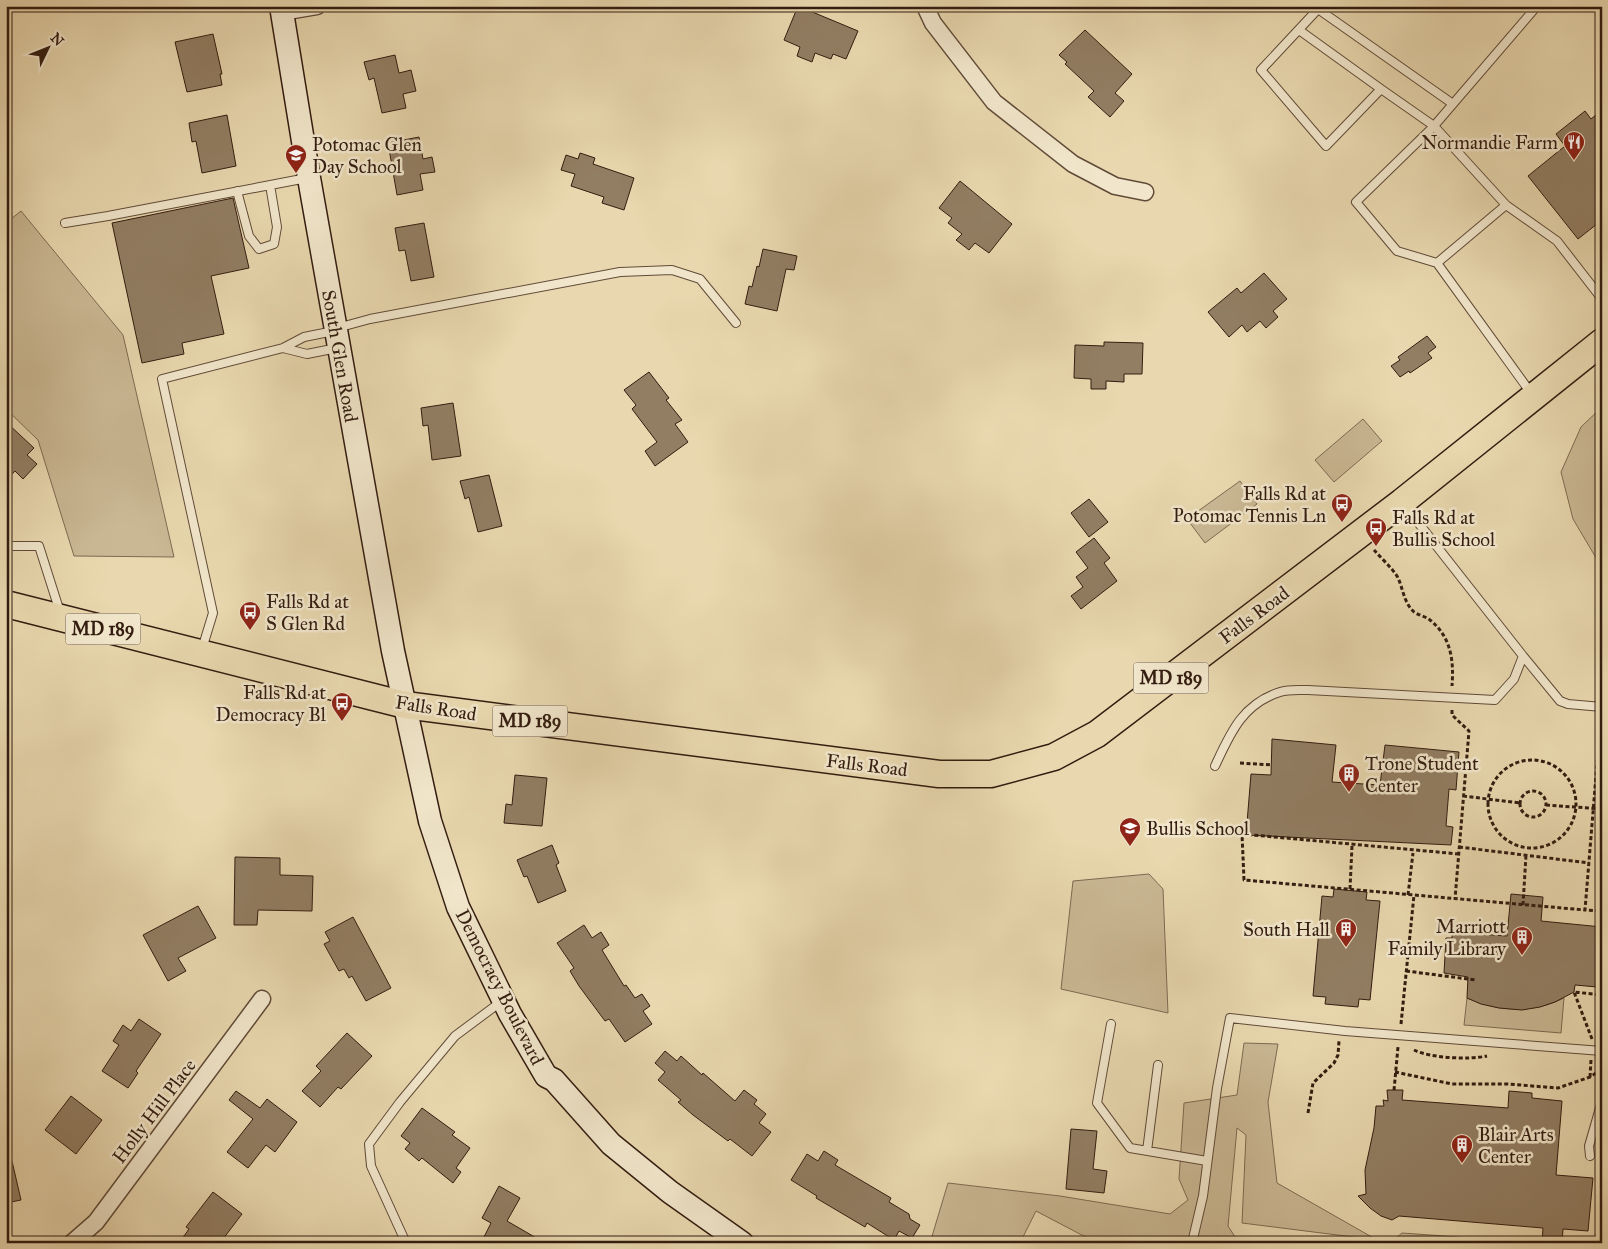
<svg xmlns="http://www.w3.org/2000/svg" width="1608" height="1249" font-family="'IM FELL Great Primer',serif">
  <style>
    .green { fill: #cab894; stroke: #7e6a52 }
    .building { fill: #927e63; stroke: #331c10 }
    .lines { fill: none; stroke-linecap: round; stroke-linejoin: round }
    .service-casing { stroke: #604b38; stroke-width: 10 }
    .minor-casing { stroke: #604b38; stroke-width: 19 }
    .secondary-casing { stroke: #331c10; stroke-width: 25 }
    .primary-casing { stroke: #331c10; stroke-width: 29 }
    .path { stroke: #331c10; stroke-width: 3; stroke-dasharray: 4 2.5; stroke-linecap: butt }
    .service { stroke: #f1e6cb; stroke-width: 8 }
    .minor { stroke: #f1e6cb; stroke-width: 16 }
    .secondary { stroke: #f1e6cb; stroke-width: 22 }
    .primary { stroke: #e9d8af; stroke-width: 26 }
    .labels { text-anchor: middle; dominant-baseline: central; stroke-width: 5; stroke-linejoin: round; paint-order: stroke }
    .shield { fill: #f1e6cb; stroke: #6c5948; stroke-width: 1 }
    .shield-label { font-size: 18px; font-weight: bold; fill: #331c10 }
    .poi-label { font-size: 19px; fill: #331c10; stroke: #f1e6cb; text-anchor: start }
    .street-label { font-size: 19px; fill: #331c10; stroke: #f1e6cb }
  </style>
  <rect width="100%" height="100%" fill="#e9d8af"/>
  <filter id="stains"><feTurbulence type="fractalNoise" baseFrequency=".004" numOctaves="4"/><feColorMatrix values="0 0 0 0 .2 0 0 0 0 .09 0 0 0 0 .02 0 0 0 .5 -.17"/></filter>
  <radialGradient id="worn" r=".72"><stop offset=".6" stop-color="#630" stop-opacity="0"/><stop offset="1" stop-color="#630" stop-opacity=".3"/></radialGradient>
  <path class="green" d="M21 211 123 335 174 557 74 556 38 440 6 409V223Z
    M1602 407V568L1573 519 1561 472 1581 427Z
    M1363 419 1382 441 1334 482 1315 460Z
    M1240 481 1257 504 1205 543 1187 519Z
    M1149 874 1163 889 1168 1013 1061 989 1073 881Z
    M1467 998C1499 1012 1532 1014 1564 998L1561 1033 1464 1025Z
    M1244 1043 1278 1044 1268 1102 1277 1183 1377 1240 1242 1223 1246 1135 1237 1128 1228 1226 1239 1243H1097L1036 1211 1020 1243H930L948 1183 1060 1196 1170 1214 1188 1200 1179 1179 1184 1103 1237 1095Z
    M1602 1216V1243H1593Z
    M1402 1233 1543 1243H1390Z"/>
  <path class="building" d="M798 6 858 31 846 59 833 54 831 59 815 53 812 62 797 56 800 47 784 40Z
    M1085 30 1132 74 1115 93 1124 101 1110 117 1088 97 1094 91 1065 64 1067 62 1059 55Z
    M213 34 222 74H220L222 85 187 92 175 42Z
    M395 55 399 73 411 70 416 91 403 94 406 108 382 113 374 78 369 80 364 62Z
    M1602 110V220L1578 239 1528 176 1565 146 1556 134 1585 111 1591 119Z
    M227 115 236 166 202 173 196 141 192 142 189 123Z
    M419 137 423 159 432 157 435 172 420 174 423 190 397 195 388 143Z
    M580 153 595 158 593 164 634 178 624 210 602 203 604 197 571 186 575 174 561 170 566 155 578 159Z
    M960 181 1012 224 989 253 975 243 969 250 956 240 962 234 948 223 952 218 939 208Z
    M233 198 249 268 211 276 224 334 182 343 184 354 142 363 112 223Z
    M424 223 434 277 411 281 405 250 399 251 395 228Z
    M763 249 797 256 794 270 786 269 777 311 745 304 749 286 752 287 757 266 759 267Z
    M1264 273 1287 299 1273 311 1278 317 1266 328 1260 321 1247 332 1242 325 1229 337 1208 312 1237 288 1241 293Z
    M1427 336 1436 347 1428 353 1432 358 1410 373 1409 371 1400 377 1391 366 1400 360 1398 357Z
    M1104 342 1143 343 1142 374H1124V382L1106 381V389H1091V379L1074 378 1075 345 1104 346Z
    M649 372 669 398 666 400 682 420 675 424 688 442 655 466 645 451 657 442 632 409 636 405 624 390Z
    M453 403 461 456 432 460 428 425 423 426 421 408Z
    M6 422 34 448 27 455 37 464 23 479 15 471 6 481Z
    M489 475 502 526 478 532 469 497 465 499 460 481Z
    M1089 499 1108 522 1089 537 1071 513Z
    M1094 538 1110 558 1104 563 1117 581 1081 609 1071 596 1083 587 1076 577 1088 568 1076 552Z
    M1272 739 1336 745 1332 782 1380 785 1385 745 1459 752 1456 790 1449 789 1446 826 1453 827 1451 845 1246 835 1251 774 1271 775Z
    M515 775 547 778 542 826 504 823 506 804 512 805Z
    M552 845 559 863 556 865 566 891 538 903 527 876 524 877 517 860Z
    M235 857 280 858V875L313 876 312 911 258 910 257 925H234Z
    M1334 889 1367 892 1366 900 1380 901 1370 1000 1359 999 1358 1007 1325 1004 1326 997 1313 996 1322 896 1333 897Z
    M1511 894 1543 897 1541 921 1602 927 1597 987 1575 985 1574 992 1555 1002 1540 1007 1522 1010 1499 1008 1481 1004 1467 998 1468 977 1444 973 1446 938H1452V930L1470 926 1478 928V934L1507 936Z
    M198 906 216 938 178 958 186 971 168 981 143 935Z
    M353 917 391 988 366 1001 352 976 349 978 344 969 339 971 324 944 330 941 325 932Z
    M584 925 592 938 601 932 609 945 602 950 624 986 626 985 635 998 642 994 650 1006 643 1011 652 1024 625 1042 609 1019 605 1021 579 986 570 971 574 968 557 943Z
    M139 1019 161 1034 136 1071 138 1073 128 1088 102 1071 119 1045 113 1041 123 1025 131 1031Z
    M347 1033 372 1056 341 1089 338 1087 320 1107 302 1091 321 1071 316 1066Z
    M665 1051 677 1061 681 1056 702 1075 703 1073 735 1101 744 1090 757 1100 754 1104 766 1114 759 1123 771 1132 752 1156 730 1139 728 1141 693 1115 678 1102 681 1100 658 1080 665 1072 655 1063Z
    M1387 1090H1403L1402 1100 1508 1108 1509 1091 1532 1093V1098L1562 1101 1556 1175 1593 1178 1588 1231 1563 1229 1562 1243H1542L1543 1228 1399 1216 1392 1220 1381 1216 1370 1208 1358 1196 1366 1194 1365 1170 1374 1128 1376 1106H1384L1383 1100 1388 1101Z
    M236 1091 260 1108 267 1099 297 1122 275 1152 266 1145 248 1168 227 1152 253 1119 229 1100Z
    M71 1096 102 1120 76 1154 45 1130Z
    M422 1108 455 1132 452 1135 470 1148 456 1168 461 1172 453 1183 422 1158 419 1161 405 1149 410 1143 401 1136Z
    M1071 1129 1097 1131 1093 1169 1107 1171 1104 1193 1066 1189Z
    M824 1151 838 1160 835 1165 891 1198 889 1202 909 1214 910 1219 920 1225 912 1238 899 1231 894 1240 867 1223 865 1227 816 1198 817 1196 791 1180 807 1154 818 1161Z
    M6 1161H12L21 1200 6 1203Z
    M499 1186 520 1198 507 1221 545 1243H481L491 1223 482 1218Z
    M213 1192 242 1214 220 1243H179L189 1229 186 1227Z"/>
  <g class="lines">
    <g class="service-casing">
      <path id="service" d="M1299 30 1381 89
        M1453 104 1318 9 1261 70 1326 146 1381 89 1434 126 1537 6
        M237 191 249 236 259 249 274 244 277 227 270 185
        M65 223 108 216 307 178
        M1437 263 1397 251 1356 202 1434 126 1506 205
        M337 328 370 319 620 272 672 270 700 279 736 323
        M283 348 307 354 337 348
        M1531 393 1437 263 1506 205 1557 241 1602 299
        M1405 506 1523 656
        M6 546H39L60 612
        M202 649 213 613 162 379 283 348 304 337 334 331
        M1215 766C1230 734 1242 704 1280 692 1289 689 1299 690 1308 690L1495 700 1514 679 1523 656 1560 701 1568 704 1602 707
        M1111 1024 1097 1103 1130 1148 1207 1161
        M1147 1151 1158 1065
        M1590 1156 1589 1146 1602 1101
        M406 1243 371 1166 369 1144 400 1102 455 1036 502 1001
        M1192 1243 1203 1196 1217 1088 1230 1018 1345 1031 1602 1051"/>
    </g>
    <g class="minor-casing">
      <path id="minor" d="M925 6 933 23 994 102 1073 164 1115 186 1145 192
        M282 12 317 6
        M72 1243 96 1222 262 999"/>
    </g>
    <g class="secondary-casing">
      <path id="secondary" d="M281 6 309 178 393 651 430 821 458 907 510 1014 546 1076 554 1080 611 1144 670 1192 742 1243"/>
    </g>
    <g class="primary-casing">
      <path id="primary" d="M6 604 405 705 939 774H991L1054 757 1097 734 1402 502 1602 342"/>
    </g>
    <path class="path" d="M1374 550C1381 558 1391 567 1397 576 1403 587 1403 601 1413 611 1417 615 1425 616 1430 620 1451 637 1454 660 1452 686
      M1452 710V715L1469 731 1455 899
      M1599 739 1585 910 1602 911
      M1488 804a44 44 0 1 1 88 0a44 44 0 1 1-88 0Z
      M1240 763 1272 765
      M1520 804a13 13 0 1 1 26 0a13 13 0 1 1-26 0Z
      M1463 796 1520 803
      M1546 805 1602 809
      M1459 847 1589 863
      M1459 854 1242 834 1244 880 1585 910
      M1350 889 1352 846
      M1408 895 1413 853
      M1523 905 1526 855
      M1406 971 1476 980
      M1401 1024 1414 895
      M1592 1039 1574 992 1602 995
      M1414 1050C1430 1058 1469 1060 1487 1056
      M1395 1072 1452 1084H1507L1558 1088 1590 1077 1602 1069
      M1590 1077 1591 1060
      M1394 1090 1398 1047
      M1308 1113 1313 1083 1334 1063 1338 1055 1339 1041"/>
    <use href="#service" class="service"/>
    <use href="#minor" class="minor"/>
    <use href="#secondary" class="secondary"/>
    <use href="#primary" class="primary"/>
  </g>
  <defs>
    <g id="restaurant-pin" transform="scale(1.125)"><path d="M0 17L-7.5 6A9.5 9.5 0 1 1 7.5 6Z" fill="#8f2418" stroke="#f1e6cb"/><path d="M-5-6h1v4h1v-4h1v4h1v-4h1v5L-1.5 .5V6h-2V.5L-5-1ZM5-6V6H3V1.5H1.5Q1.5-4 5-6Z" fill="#fff"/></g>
    <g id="school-pin" transform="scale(1.125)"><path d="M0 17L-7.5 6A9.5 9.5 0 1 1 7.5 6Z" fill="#8f2418" stroke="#f1e6cb"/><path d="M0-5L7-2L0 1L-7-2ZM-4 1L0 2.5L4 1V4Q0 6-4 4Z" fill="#fff"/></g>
    <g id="bus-pin" transform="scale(1.125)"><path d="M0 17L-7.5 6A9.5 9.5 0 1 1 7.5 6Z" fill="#8f2418" stroke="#f1e6cb"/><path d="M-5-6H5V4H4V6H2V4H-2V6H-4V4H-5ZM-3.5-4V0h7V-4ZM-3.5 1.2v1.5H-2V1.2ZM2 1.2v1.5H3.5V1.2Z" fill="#fff"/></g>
    <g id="building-pin" transform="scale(1.125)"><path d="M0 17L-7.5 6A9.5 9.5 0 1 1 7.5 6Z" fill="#8f2418" stroke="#f1e6cb"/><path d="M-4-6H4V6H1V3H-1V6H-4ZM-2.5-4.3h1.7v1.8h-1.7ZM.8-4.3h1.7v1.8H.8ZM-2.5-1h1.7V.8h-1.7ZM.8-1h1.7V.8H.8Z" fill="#fff"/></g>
  </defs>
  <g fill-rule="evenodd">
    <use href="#restaurant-pin" x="1574" y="142"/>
    <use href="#school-pin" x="296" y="155"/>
    <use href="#bus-pin" x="1342" y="504"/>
    <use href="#bus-pin" x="1376" y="528"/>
    <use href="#bus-pin" x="250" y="612"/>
    <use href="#bus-pin" x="342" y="703"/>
    <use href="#building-pin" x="1349" y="774"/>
    <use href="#school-pin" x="1130" y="828"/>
    <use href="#building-pin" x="1346" y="929"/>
    <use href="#building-pin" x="1522" y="937"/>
    <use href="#building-pin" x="1462" y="1145"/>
  </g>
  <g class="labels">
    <g class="shield">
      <rect x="65.5" y="613.5" width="75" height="31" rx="4"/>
      <rect x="1133.5" y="662.5" width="75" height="31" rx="4"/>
      <rect x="492.5" y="705.5" width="75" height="31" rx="4"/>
    </g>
    <g class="shield-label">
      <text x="103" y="629">MD 189</text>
      <text x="1171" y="678">MD 189</text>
      <text x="530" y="721">MD 189</text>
    </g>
    <g class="poi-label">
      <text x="1558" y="142" text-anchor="end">Normandie Farm</text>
      <text x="312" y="144">Potomac Glen<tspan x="312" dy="22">Day School</tspan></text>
      <text x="1326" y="493" text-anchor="end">Falls Rd at<tspan x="1326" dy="22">Potomac Tennis Ln</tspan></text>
      <text x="1392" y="517">Falls Rd at<tspan x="1392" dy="22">Bullis School</tspan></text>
      <text x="266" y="601">Falls Rd at<tspan x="266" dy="22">S Glen Rd</tspan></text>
      <text x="326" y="692" text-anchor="end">Falls Rd at<tspan x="326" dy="22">Democracy Bl</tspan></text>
      <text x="1365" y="763">Trone Student<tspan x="1365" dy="22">Center</tspan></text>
      <text x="1146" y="828">Bullis School</text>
      <text x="1506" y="926" text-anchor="end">Marriott<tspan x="1506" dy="22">Family Library</tspan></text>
      <text x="1330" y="929" text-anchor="end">South Hall</text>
      <text x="1478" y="1134">Blair Arts<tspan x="1478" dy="22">Center</tspan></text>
    </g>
    <g class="street-label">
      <text transform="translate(340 356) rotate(80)">South Glen Road</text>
      <text transform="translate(1254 615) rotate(-37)">Falls Road</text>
      <text transform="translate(436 708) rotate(9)">Falls Road</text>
      <text transform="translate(867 765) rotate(7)">Falls Road</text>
      <text transform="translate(500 987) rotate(63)">Democracy Boulevard</text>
      <text transform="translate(154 1111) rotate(-53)">Holly Hill Place</text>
    </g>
  </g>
  <rect width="1608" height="1249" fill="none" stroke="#e9d8af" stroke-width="25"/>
  <rect x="8" y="8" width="1593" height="1234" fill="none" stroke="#331c10" stroke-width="2.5"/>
  <rect x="12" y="12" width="1583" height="1224" fill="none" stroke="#331c10"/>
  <g transform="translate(48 48) rotate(47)" stroke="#f1e6cb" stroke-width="4" paint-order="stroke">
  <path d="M0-4L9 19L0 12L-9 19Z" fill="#331c10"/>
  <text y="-8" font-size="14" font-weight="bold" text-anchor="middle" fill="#331c10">N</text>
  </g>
  <rect width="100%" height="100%" filter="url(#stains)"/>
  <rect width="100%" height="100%" fill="url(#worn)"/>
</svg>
